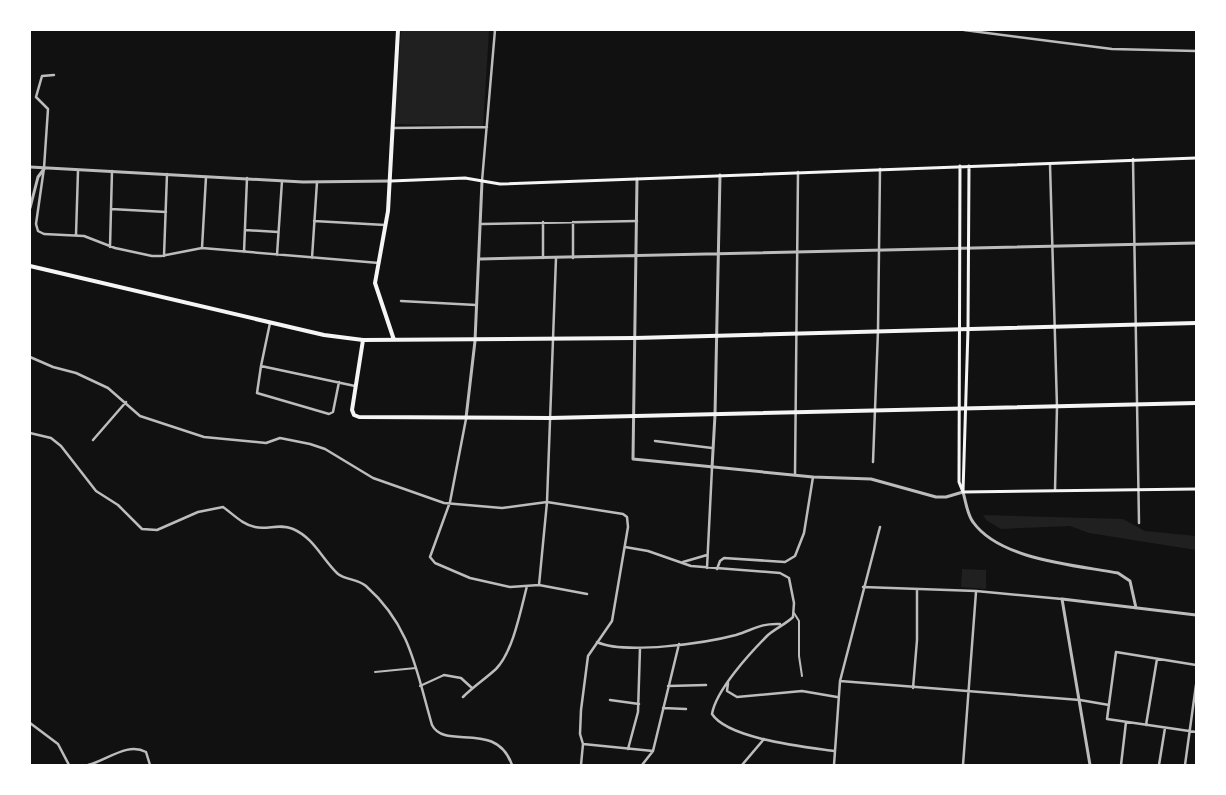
<svg xmlns="http://www.w3.org/2000/svg" width="1226" height="795" font-family="Mulish,sans-serif">
  <style>
    .green { fill: #202020 }
    .lines { fill: none; stroke-linecap: round; stroke-linejoin: round }
    .pedestrian { stroke: #bcbcbc; stroke-width: 2 }
    .minor { stroke: #bcbcbc; stroke-width: 2.5 }
    .tertiary { stroke: #bcbcbc; stroke-width: 3 }
    .secondary { stroke: #f5f5f5; stroke-width: 3 }
    .primary { stroke: #f5f5f5; stroke-width: 4 }
  </style>
  <rect width="100%" height="100%" fill="#111"/>
  <path class="green" d="M401 30H489L483 126 394 124Z
    M983 515 1123 519 1145 531 1196 536V550L1089 533 1070 526 1001 529 986 520Z
    M962 569 986 570V589L961 587Z"/>
  <g class="lines">
    <path class="pedestrian" d="M794 613 799 621V656L802 676
      M375 672 416 668
      M420 686 444 675"/>
    <path class="minor" d="M964 30 1112 49 1196 51
      M54 75 42 76 36 97 48 109 44 168 36 224 38 231 44 234 84 236 115 248 152 256H161L202 248 379 263
      M393 128 487 127
      M1133 159 1139 523
      M1050 164 1057 407 1055 490
      M482 181 495 30
      M111 209 166 212
      M314 221 385 225
      M543 222V258
      M482 224 637 221
      M245 230 278 232
      M76 235 78 171
      M110 247 112 171
      M202 248 206 177
      M244 252 247 178
      M277 255 282 181
      M164 256 167 174
      M312 258 317 182
      M573 258V222
      M401 301 476 305
      M270 323 261 366 355 386
      M30 357 53 367 76 373 108 388 140 416 204 437 266 443 280 438 310 444 325 449 373 478 444 503 502 508 547 502 623 514 627 517 628 527 612 621 588 656 581 710 580 734 583 744 581 765
      M261 366 257 393 329 414 333 412 339 382
      M466 419 450 502 430 557 435 563 470 578 510 587 539 585 587 594
      M30 433 51 438 61 446 96 491 118 505 142 529 157 530 198 512 223 507C233 514 243 525 255 527 268 530 279 523 293 529 314 538 322 559 338 574 346 580 358 579 366 586 411 626 416 670 432 725 445 751 496 719 512 765
      M93 440 126 402
      M655 441 712 448
      M873 462 878 331 880 169
      M795 475 798 172
      M625 547 648 551 691 566 780 573 789 578 794 603 793 617C786 624 776 628 768 635 750 653 716 690 712 714 728 739 806 747 834 751
      M683 562 707 555
      M707 568 712 468
      M717 569 720 561 724 558 785 562 795 556 804 533 813 477
      M539 585 547 502 556 258
      M863 587 976 591 1062 599
      M597 642C624 655 706 643 736 635 753 630 760 623 780 624
      M1196 665 1116 652 1107 719 1196 732
      M444 675 461 678 472 688
      M840 681 1080 700 1109 705
      M728 683 727 691 737 697 802 691 837 697
      M668 686 706 685
      M913 688 917 640V590
      M463 697C473 687 485 679 496 669 513 652 521 609 527 586
      M610 700 639 704
      M663 708 686 709
      M30 723 58 744 69 765
      M1146 725 1157 659
      M583 744 653 751
      M628 749 638 712 640 648
      M88 765C108 760 127 742 146 752L150 765
      M642 765 653 751 679 644
      M742 765 764 739
      M834 765 840 681 880 527
      M963 765 976 592
      M1121 765 1126 722
      M1159 765 1165 728
      M1185 765 1196 685"/>
    <path class="tertiary" d="M30 167 303 182 391 181
      M637 179 633 459 813 477 871 479 936 497H946L963 492C966 502 967 514 973 522 1000 560 1075 565 1118 573L1130 581 1136 608
      M30 208 38 177 44 169
      M480 259 1196 243
      M466 418 475 341 482 181
      M712 468 715 415 720 175
      M1090 765 1062 599 1196 615"/>
    <path class="secondary" d="M960 166 959 482 963 492
      M391 181 465 178 500 184 1196 158
      M963 492 968 329 969 166
      M963 492 1196 489"/>
    <path class="primary" d="M30 266 324 335 363 340 635 338 1196 323
      M363 340 352 410 354 415 359 417 550 418 1196 403
      M394 340 375 283 388 211 398 30"/>
  </g>
  <rect width="1226" height="795" fill="none" stroke="#ffffff" stroke-width="62"/>
</svg>
